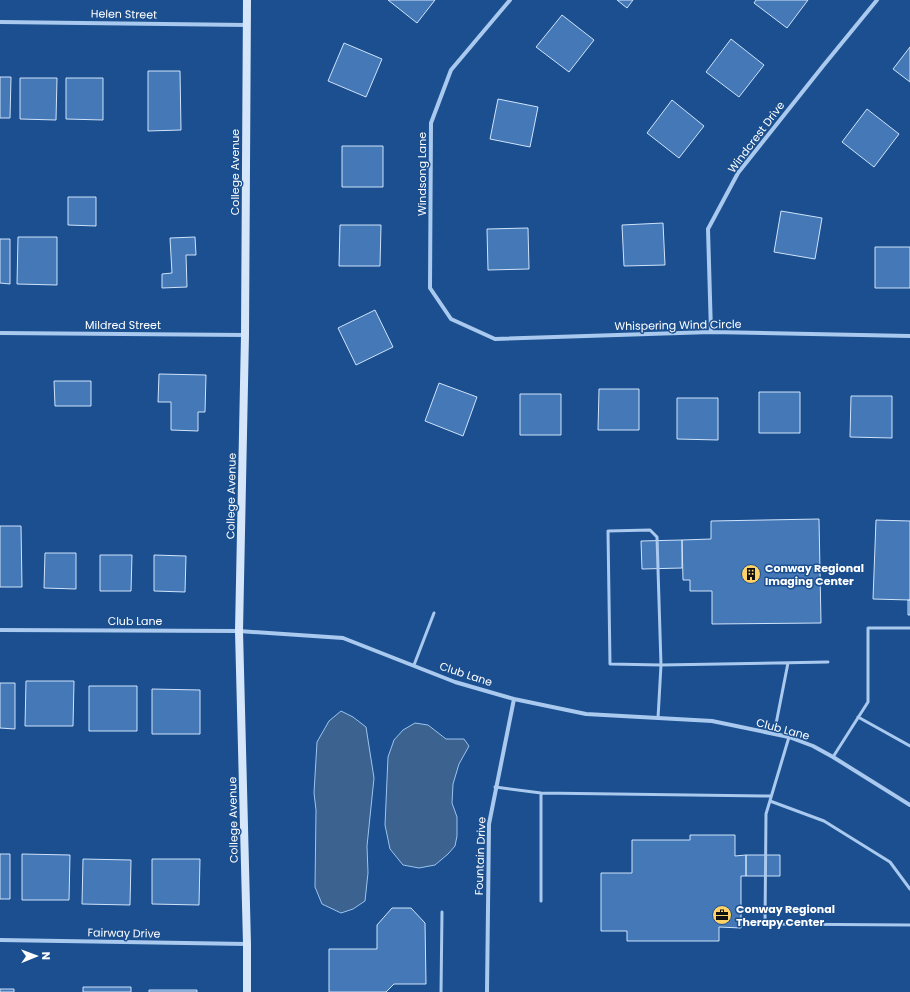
<svg xmlns="http://www.w3.org/2000/svg" width="910" height="992" font-family="Poppins,sans-serif">
  <style>
    .water { fill: #3c6290; stroke: #9cc4f0 }
    .building { fill: #4478b7; stroke: #cfe3fa }
    .lines { fill: none; stroke-linecap: round; stroke-linejoin: round }
    .lane { stroke: #a9c9ee; stroke-width: 3 }
    .street { stroke: #a9c9ee; stroke-width: 4 }
    .secondary { stroke: #d6e6fa; stroke-width: 8 }
    .labels { text-anchor: middle; dominant-baseline: central; stroke-width: 3; stroke-linejoin: round; paint-order: stroke }
    .street-label { font-size: 11px; fill: #fff; stroke: #1b4f8f }
    .poi-label { font-size: 11px; font-weight: bold; fill: #fff; stroke: #1b4f8f; text-anchor: start }
  </style>
  <rect width="100%" height="100%" fill="#1b4f8f"/>
  <path class="water" d="M341 711 353 717 366 727 374 778 367 846 368 873 365 901 353 909 341 913 322 904 315 887 316 810 314 793 317 742 329 721Z
    M415 723 428 725 446 739H464L469 746 459 764 453 784 452 803 457 817V836L455 846 448 854 435 865 419 868 403 865 390 849 385 825 388 757 394 740 403 730Z"/>
  <path class="building" d="M388 0H435L417 23Z
    M617 0H633L627 8Z
    M756 0H808L787 28 754 3Z
    M562 15 594 40 569 72 536 47Z
    M731 39 764 65 739 97 706 72Z
    M344 43 382 59 366 97 328 81Z
    M910 47V82L893 69Z
    M148 71H180L181 130 148 131Z
    M0 77H11L10 118H0Z
    M20 78H57L56 120 20 119Z
    M66 78H103V120L66 119Z
    M498 99 538 107 530 147 490 139Z
    M672 100 704 126 679 158 647 133Z
    M867 109 899 134 874 167 842 142Z
    M342 146H383V187H342Z
    M68 197H96V226L68 225Z
    M781 211 822 218 815 259 774 252Z
    M663 223 665 265 624 266 622 225Z
    M340 225H381L380 266H339Z
    M528 228 529 269 488 270 487 229Z
    M18 237H57V285L17 284Z
    M195 237 196 255H186L187 287 162 288V274L172 273 170 238Z
    M0 239H10V284L0 283Z
    M875 247H910V288H875Z
    M375 310 393 347 356 365 338 328Z
    M159 374 206 375 205 412H198V431L171 430V402H158Z
    M54 381H91V406H55Z
    M439 383 477 397 463 436 425 421Z
    M599 389H639V430H598Z
    M759 392H800V433H759Z
    M520 394H561V435H520Z
    M851 396H892V438L850 437Z
    M677 398H718V440L677 439Z
    M819 519 821 623 712 624V591H690V580H683L682 540 711 539V521Z
    M876 520 910 521V600L873 599Z
    M0 526H21L22 587H0Z
    M682 540V568L642 569 641 541Z
    M45 553H76V589L44 588Z
    M100 555H132L131 591H100Z
    M154 555 186 556 185 592 154 591Z
    M908 600H910V615H908Z
    M26 681H74L73 726H25Z
    M0 683H15V729L0 728Z
    M89 686H137V731H89Z
    M152 689 200 690V734H152Z
    M690 835H735V856L746 855V876H741V928L719 927V941H627V931H601V873H632V840H690Z
    M0 854H10V899H0Z
    M22 854 70 855 69 900H22Z
    M746 855H780V876H746Z
    M83 859 131 860 130 905 82 904Z
    M152 859H200L199 905 152 904Z
    M392 908H411L425 923 426 984H394L386 992H329V949H377V925Z
    M83 987H131V992H83Z
    M0 989H14V992H0Z
    M149 990H197V992H149Z"/>
  <g class="lines">
    <path class="lane" d="M414 665 434 613
      M858 717 910 746
      M658 718 661 665 657 537 650 530 608 531 610 664 661 665 828 662
      M774 734 788 663
      M789 737 766 814 765 924 910 925
      M833 757 868 702V628H910
      M495 787 541 793 771 796
      M541 793V901
      M770 801 824 821 890 862 910 889
      M441 992 442 912"/>
    <path class="street" d="M510 0 451 70 431 123 430 288 451 319 495 339 711 332 910 336
      M0 22 247 25
      M711 332 708 229 738 173 823 66 877 0
      M0 333 245 335
      M0 630 239 631 343 638 455 682 514 699 586 714 712 721 789 737 813 746 833 757 910 805
      M0 940 247 944
      M487 992 489 824 514 699"/>
    <path class="secondary" d="M247 0 245 335 239 631 247 944V992"/>
  </g>
  <defs>
    <g id="building-disc" transform="scale(1)"><circle r="9.5" fill="#ffd166" stroke="#1b4f8f"/><path d="M-4-6H4V6H1V3H-1V6H-4ZM-2.5-4.3h1.7v1.8h-1.7ZM.8-4.3h1.7v1.8H.8ZM-2.5-1h1.7V.8h-1.7ZM.8-1h1.7V.8H.8Z" fill="#111"/></g>
    <g id="office-disc" transform="scale(1)"><circle r="9.5" fill="#ffd166" stroke="#1b4f8f"/><path d="M-6-3h4V-5.5h4V-3h4V5H-6ZM-1-4.5V-3h2v-1.5ZM-6 0V1H6V0Z" fill="#111"/></g>
  </defs>
  <g fill-rule="evenodd">
    <use href="#building-disc" x="751" y="574"/>
    <use href="#office-disc" x="722" y="915"/>
  </g>
  <g class="labels">
    <g class="street-label">
      <text transform="translate(124 14) rotate(1)">Helen Street</text>
      <text transform="translate(756 137) rotate(-53)">Windcrest Drive</text>
      <text transform="translate(235 172) rotate(-90)">College Avenue</text>
      <text transform="translate(422 174) rotate(-90)">Windsong Lane</text>
      <text x="123" y="325">Mildred Street</text>
      <text transform="translate(678 325) rotate(-1)">Whispering Wind Circle</text>
      <text transform="translate(231 496) rotate(-89)">College Avenue</text>
      <text x="135" y="621">Club Lane</text>
      <text transform="translate(466 674) rotate(18)">Club Lane</text>
      <text transform="translate(783 729) rotate(15)">Club Lane</text>
      <text transform="translate(233 820) rotate(-91)">College Avenue</text>
      <text transform="translate(480 856) rotate(-88)">Fountain Drive</text>
      <text transform="translate(124 933) rotate(1)">Fairway Drive</text>
    </g>
    <g class="poi-label">
      <text x="765" y="568">Conway Regional<tspan x="765" dy="13">Imaging Center</tspan></text>
      <text x="736" y="909">Conway Regional<tspan x="736" dy="13">Therapy Center</tspan></text>
    </g>
  </g>
  <g transform="translate(36 956) rotate(89)" stroke="#1b4f8f" stroke-width="3" paint-order="stroke">
  <path d="M0-3L7 15L0 10L-7 15Z" fill="#ffffff"/>
  <text y="-6" font-size="11" font-weight="bold" text-anchor="middle" fill="#ffffff">N</text>
  </g>
</svg>
